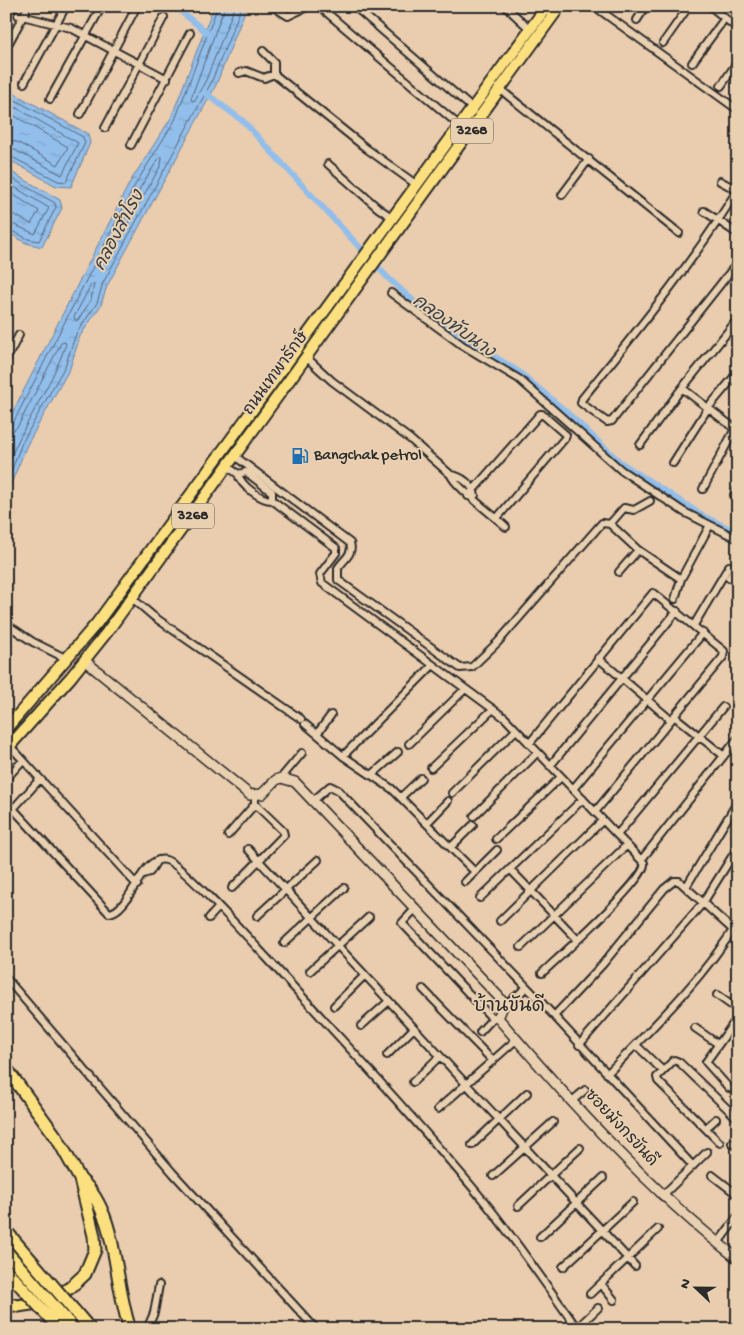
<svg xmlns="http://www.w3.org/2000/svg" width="744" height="1335" font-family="'Gochi Hand','Playpen Sans Thai',sans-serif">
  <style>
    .water { fill: url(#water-ripples); stroke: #69839e }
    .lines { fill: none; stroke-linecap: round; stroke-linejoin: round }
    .shore { stroke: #546678; stroke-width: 1 }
    .canal { stroke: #92beeb; stroke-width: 6 }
    .street-tunnel { stroke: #c4ac94; stroke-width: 6; stroke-dasharray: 6 3; stroke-linecap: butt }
    .street-casing { stroke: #2b2b2b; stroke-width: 10 }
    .secondary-casing { stroke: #2b2b2b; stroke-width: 12 }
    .primary-casing { stroke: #2b2b2b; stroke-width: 14 }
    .highway-casing { stroke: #2b2b2b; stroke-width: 15 }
    .street { stroke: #e9d0b1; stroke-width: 6 }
    .secondary { stroke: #e9d0b1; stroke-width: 9 }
    .primary { stroke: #fce080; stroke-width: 10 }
    .highway { stroke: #fce080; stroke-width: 11 }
    .highway-bridge-casing { stroke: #2b2b2b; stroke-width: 15; stroke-linecap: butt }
    .highway-bridge { stroke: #fce080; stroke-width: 11 }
    .labels { text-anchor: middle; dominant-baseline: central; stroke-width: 4; stroke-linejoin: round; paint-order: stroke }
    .shield { fill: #e9d0b1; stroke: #645c53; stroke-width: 1 }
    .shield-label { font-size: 15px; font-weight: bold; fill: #2b2b2b }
    .street-label { font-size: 16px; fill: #2b2b2b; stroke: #e9d0b1 }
    .poi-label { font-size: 16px; fill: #2b2b2b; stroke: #e9d0b1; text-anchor: start }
    .water-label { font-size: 18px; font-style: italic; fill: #3a4148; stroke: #e9d0b1 }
    .quarter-label { font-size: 19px; fill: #2b2b2b; stroke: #e9d0b1 }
  </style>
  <defs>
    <pattern id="water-ripples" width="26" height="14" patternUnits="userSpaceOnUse" patternTransform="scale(1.25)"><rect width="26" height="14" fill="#92beeb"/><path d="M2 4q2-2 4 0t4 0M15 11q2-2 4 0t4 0" fill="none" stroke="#7ea3ca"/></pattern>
  </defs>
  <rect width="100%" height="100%" fill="#eaccae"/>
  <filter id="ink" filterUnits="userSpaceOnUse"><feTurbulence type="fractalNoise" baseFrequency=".02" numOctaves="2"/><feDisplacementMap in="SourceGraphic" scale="10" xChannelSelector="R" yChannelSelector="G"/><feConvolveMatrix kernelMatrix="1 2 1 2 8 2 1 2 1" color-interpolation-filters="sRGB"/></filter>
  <g filter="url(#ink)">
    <path class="water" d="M214 6H247L216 85 107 286 101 305 80 336 70 368 27 445 6 496V425L130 182 171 118Z
      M6 89 88 134 90 143 71 187 56 186 6 158Z
      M6 169 60 200 62 208 42 247 26 243 6 231Z"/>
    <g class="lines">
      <path class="shore" d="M225 6 191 98 192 101 195 100 206 80 235 6
        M6 95 83 137 85 143 66 182 58 181 6 154
        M6 102 78 143 62 175 13 149 6 148
        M6 111 68 147 58 165 17 142 6 140
        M162 157 161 165 123 232 120 233 119 230 140 188 159 158Z
        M6 175 55 203 56 207 39 241 28 239 6 228
        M6 182 49 208 35 234 6 221
        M6 190 39 211 31 224 15 215 6 214
        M94 284 91 300 78 320H75L74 317 91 285Z
        M6 426 13 423 135 185 175 120 218 6
        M6 432 13 431 18 426 61 343 65 342 66 344C51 388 22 425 6 469
        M6 485 22 443 65 366 76 334 97 303 103 283 211 83 242 6"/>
      <path class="canal" d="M174 6 210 35
        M204 92 243 121 388 278 419 306 460 335 519 372 563 409 620 462 703 516 738 533"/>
      <path class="street-tunnel" d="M18 6 21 8"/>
      <g class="street-casing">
        <path id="street" d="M7 6 11 12
          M272 6 288 16 309 6
          M319 6 460 126
          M354 6 472 108
          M505 6 531 30
          M594 6 738 110
          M710 6 738 29
          M18 15 71 28 167 79
          M637 20 646 6
          M663 43 689 6
          M6 48 26 11
          M263 51 274 62V74L367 149 417 185
          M692 63 725 18
          M239 73 246 71 264 78 274 74
          M24 83 66 6
          M721 86 738 61
          M501 90 679 233
          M50 99 102 6
          M80 114 137 6
          M105 128 164 17
          M131 145 190 33
          M328 164 378 208 393 218
          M720 181 737 190
          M738 189C693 263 636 332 582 399L581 403 607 422 612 421 738 262
          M562 195 589 159
          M704 211 738 234
          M391 293 462 345 519 379 621 470 684 512 738 539
          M307 358 332 381 410 439 451 475C453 485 496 517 506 527
          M6 360 19 335
          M682 388 738 431
          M640 445 679 392 738 319
          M236 457 350 543C354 554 343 560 338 568V580L460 668 472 667 498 642 602 523 610 524 638 550 681 579
          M673 463 708 408 738 372
          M228 467 238 474C241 486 261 500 272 500L336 548V553L320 574 322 583 505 718 644 863C649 877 557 959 542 973
          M238 474 246 472 272 492V500
          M451 475C461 476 473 485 475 495
          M703 489 738 423
          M734 495 738 488
          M468 496 540 414H542L566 435 565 438 497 518
          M610 524 624 508 634 510 650 501
          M619 572 638 550
          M729 578 738 565
          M132 598 153 616 301 719
          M675 599 681 579 710 525
          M6 624 33 642 67 659
          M694 625 729 566
          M598 658 671 720
          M674 716 724 756
          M305 724 343 756 392 789 475 872
          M317 734 331 715
          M409 744 465 689
          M529 744 653 593 724 651 723 657 595 812
          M343 756 433 665
          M23 760 137 885
          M550 766 677 611
          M431 768 493 709
          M373 774 398 752
          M281 778 302 753
          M6 779 23 760 10 746
          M573 789 703 633
          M452 793 516 730
          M401 797 421 778
          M6 801 109 913C131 911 141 854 166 860 182 864 251 941 266 957 339 1037 413 1116 483 1200 516 1240 546 1285 577 1328
          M313 801 330 786 338 790 543 1004 693 1166
          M13 809 40 779
          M474 816 537 753
          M427 823 448 801
          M228 835 255 804
          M617 835 723 707
          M496 839 561 777
          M451 847 473 825
          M248 849 635 1266
          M642 859 738 738
          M510 869 577 939
          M143 874 150 872 156 862
          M465 882 497 850
          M686 887 738 801
          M232 888 284 835 283 831 255 804V796
          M480 898 583 799
          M416 908 402 923 490 1016 498 1018
          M257 916 318 860
          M209 918 219 907
          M500 921 603 820
          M284 943 344 888
          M521 947 627 845
          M310 971 369 917
          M6 978 173 1173 316 1329
          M423 989 493 1061
          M717 995 738 1010
          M334 1006 365 975
          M503 1007 526 988
          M554 1016 602 965 664 889 674 881H679L733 930
          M738 1017 706 1062 729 1088 732 1089 738 1085
          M361 1026 389 1001
          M695 1028 718 1044
          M480 1032 493 1018
          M579 1045 703 903 738 847
          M636 1045 662 1070
          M387 1055 414 1028
          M607 1074C653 1027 703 979 738 922
          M413 1082 440 1056
          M572 1101 585 1090
          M438 1109 517 1039
          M706 1128 716 1119
          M720 1143 658 1081 657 1077 674 1060 679 1062 737 1118
          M732 1143 738 1147
          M472 1145 527 1093
          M712 1175 738 1195
          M493 1176 553 1122
          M662 1196 707 1152
          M518 1206 580 1148
          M540 1237 603 1178
          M718 1243 738 1216
          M563 1267 633 1202
          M601 1284 614 1300
          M590 1294 658 1229
          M147 1329 154 1313 159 1285
          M576 1329 598 1308"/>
      </g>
      <g class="secondary-casing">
        <path id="secondary" d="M85 661 250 795 262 794 276 780 281 778 295 782 499 997 504 1004 498 1018C572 1104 648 1189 738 1259"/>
      </g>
      <g class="primary-casing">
        <path id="primary" d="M6 729 97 623 547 6
          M6 750 71 677 107 632 560 6"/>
      </g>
      <g class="highway-casing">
        <path id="highway" d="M6 1068 57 1138 80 1179 94 1236 95 1250 85 1274 71 1287 50 1301 18 1306 6 1303
          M80 1179C119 1214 113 1281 130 1329"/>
      </g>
      <use href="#street" class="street"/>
      <use href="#secondary" class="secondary"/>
      <use href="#primary" class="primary"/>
      <use href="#highway" class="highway"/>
      <g class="highway-bridge-casing">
        <path id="highway-bridge" d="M6 1231 90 1329
          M6 1251 74 1329
          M6 1270 60 1329"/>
      </g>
      <use href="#highway-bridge" class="highway-bridge"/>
    </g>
  </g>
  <defs>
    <g id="fuel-bare" transform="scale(1.35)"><path d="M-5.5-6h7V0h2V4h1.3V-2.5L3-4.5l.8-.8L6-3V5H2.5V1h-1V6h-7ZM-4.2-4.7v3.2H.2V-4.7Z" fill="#1f6fb2" stroke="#e9d0b1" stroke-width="2.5" paint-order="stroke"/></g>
  </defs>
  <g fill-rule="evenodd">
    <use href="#fuel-bare" x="300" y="456"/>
  </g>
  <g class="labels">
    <g class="shield">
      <rect x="451" y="118.5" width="42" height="25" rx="4"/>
      <rect x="172" y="503.5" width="42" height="25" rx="4"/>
    </g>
    <g class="shield-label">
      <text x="472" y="131">3268</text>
      <text x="193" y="516">3268</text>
    </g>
    <g class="street-label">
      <text transform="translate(277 374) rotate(-54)">ถนนเทพารักษ์</text>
      <text transform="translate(620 1129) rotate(47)">ซอยมังกรขันดี</text>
    </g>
    <g class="poi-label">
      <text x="314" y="456">Bangchak petrol</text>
    </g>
    <g class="water-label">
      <text transform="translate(120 231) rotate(-62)">คลองสำโรง</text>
      <text transform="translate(453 327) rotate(35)">คลองทับนาง</text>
    </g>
    <g class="quarter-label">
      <text x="509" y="1007">บ้านขันดี</text>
    </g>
  </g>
  <rect width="744" height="1335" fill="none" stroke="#e9d0b1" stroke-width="25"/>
  <rect x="12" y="12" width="719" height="1310" fill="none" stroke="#2b2b2b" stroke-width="2" filter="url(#ink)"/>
  <g transform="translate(696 1288) rotate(292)" stroke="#e9d0b1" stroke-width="4" paint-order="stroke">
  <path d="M0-4L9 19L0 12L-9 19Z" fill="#2b2b2b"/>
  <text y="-8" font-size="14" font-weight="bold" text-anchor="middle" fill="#2b2b2b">N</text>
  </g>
</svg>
